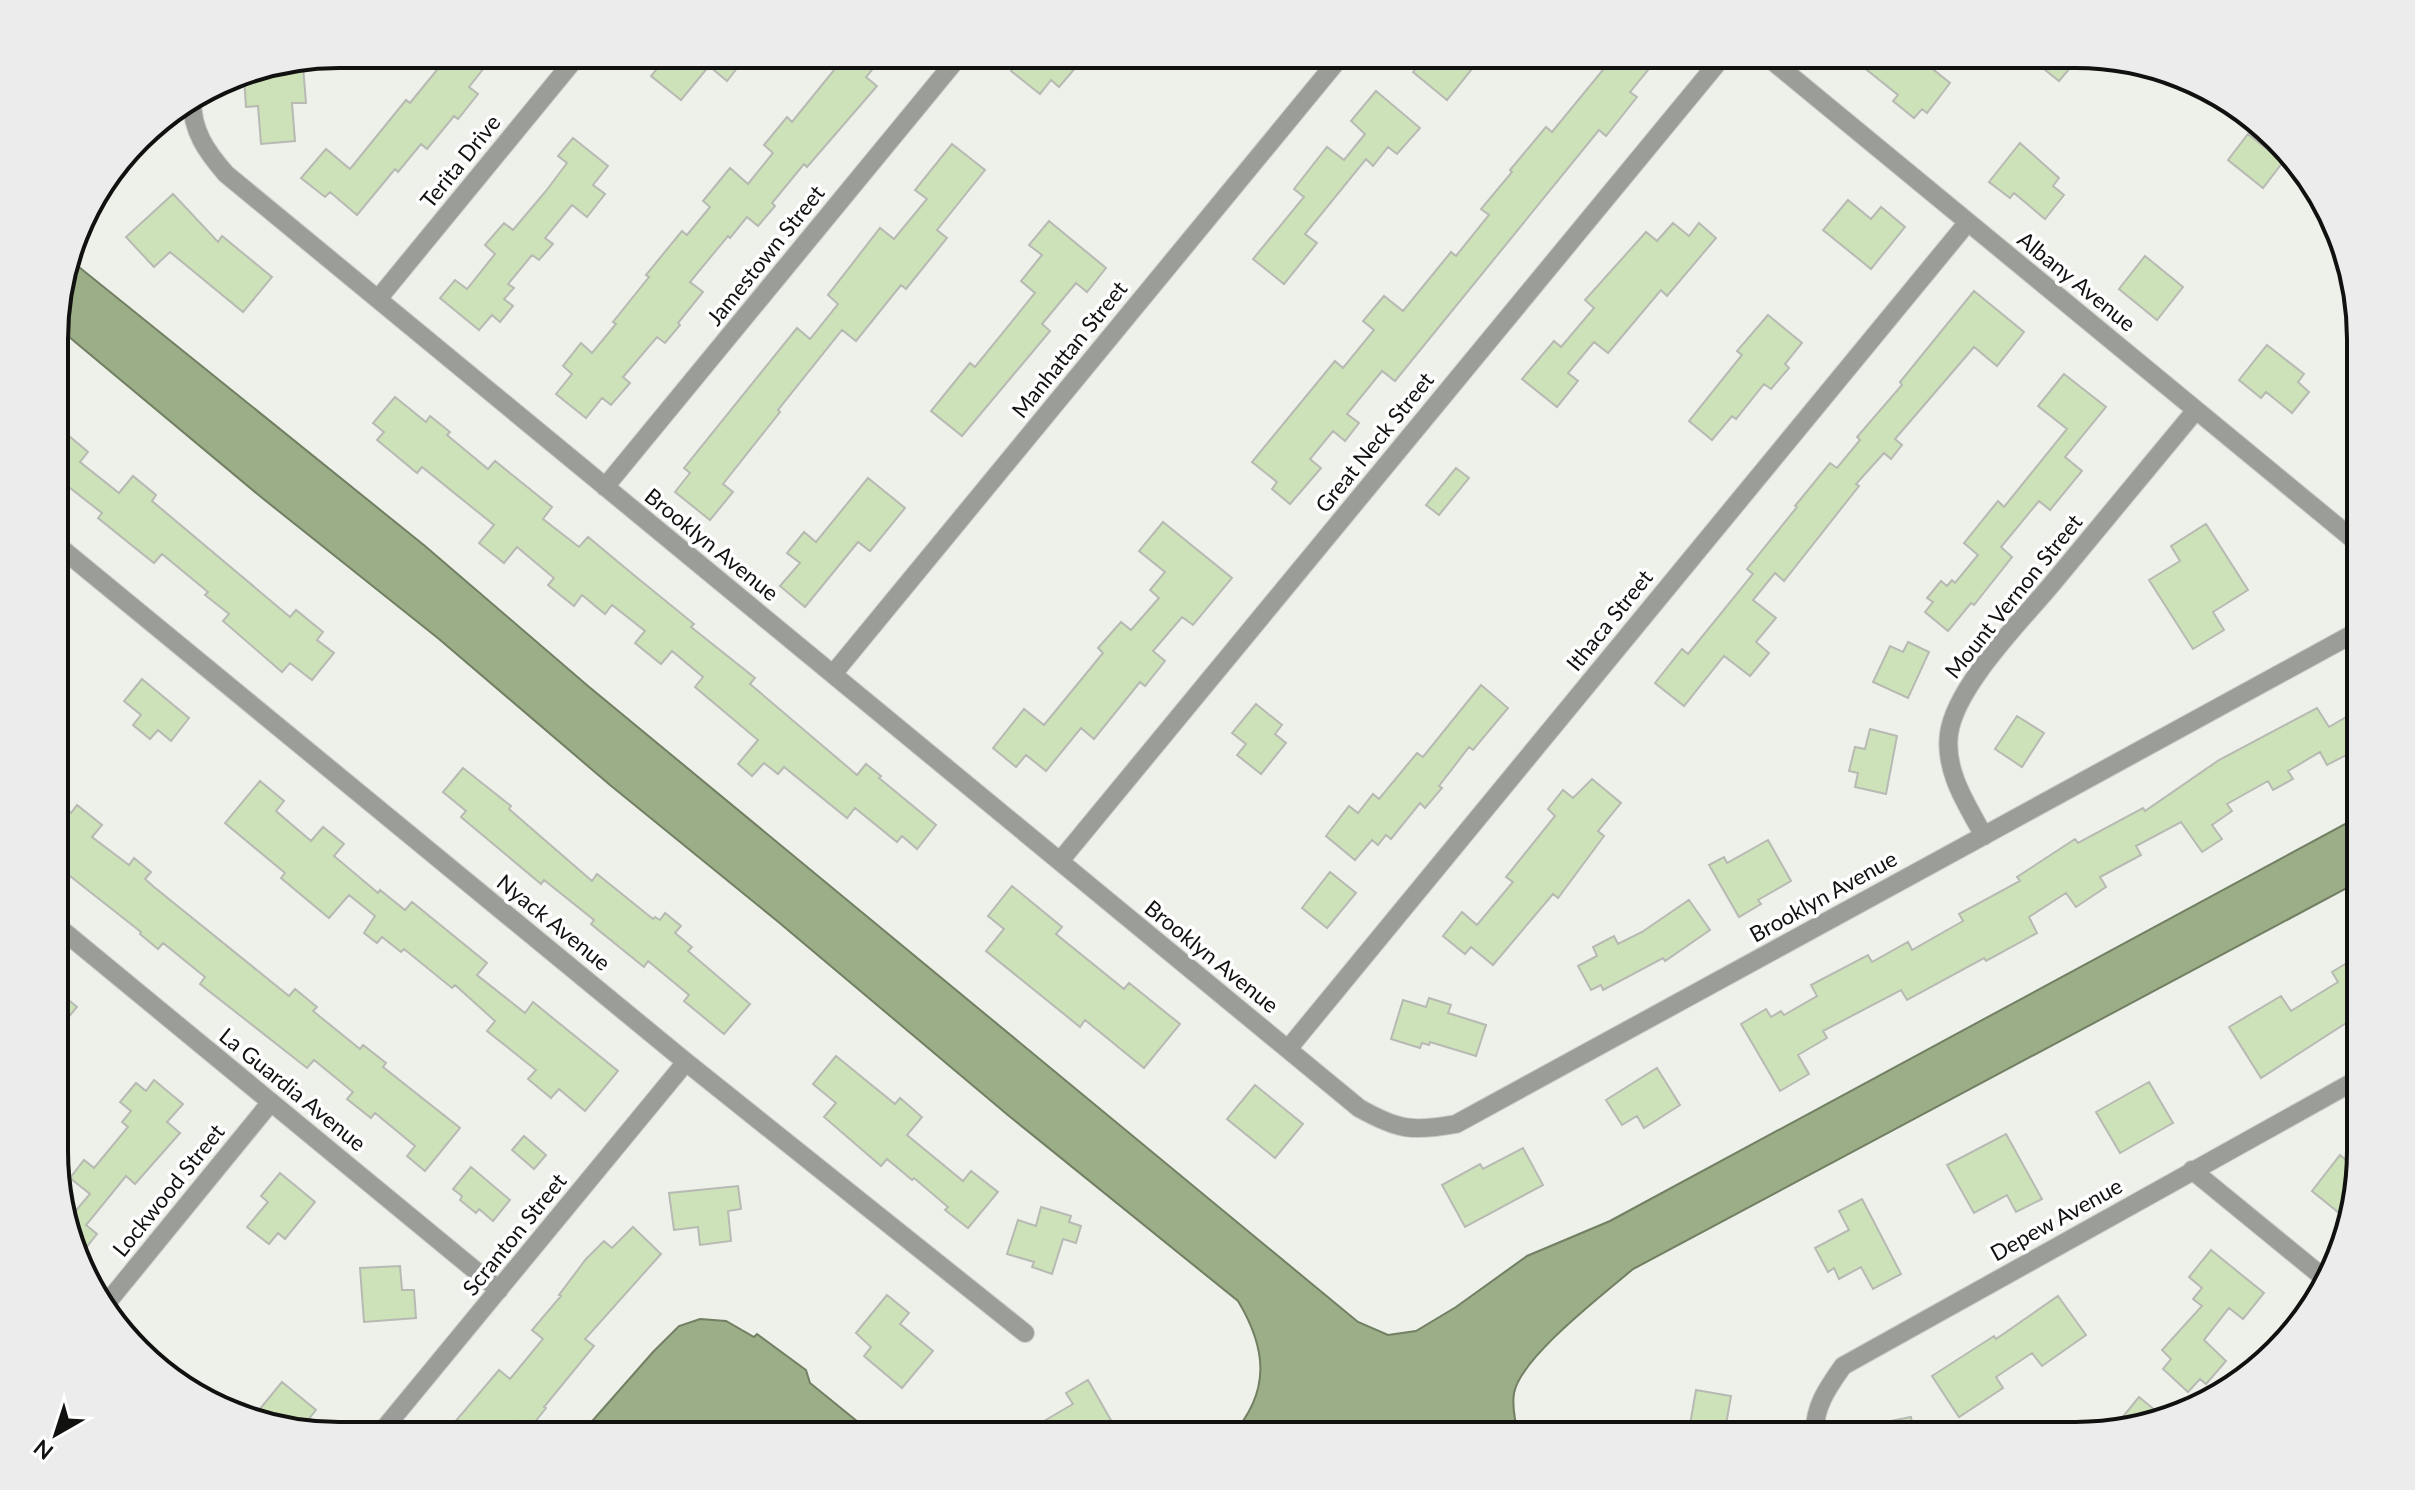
<svg xmlns="http://www.w3.org/2000/svg" width="2415" height="1490" font-family="Lato,sans-serif">
  <style>
    .water { fill: #9bae87; stroke: #727f63; stroke-width: 2 }
    .building { fill: #cee2b9; stroke: #b7bab3; stroke-width: 2 }
    .lines { fill: none; stroke-linecap: round; stroke-linejoin: round }
    .street-casing { stroke: #cacdc7; stroke-width: 20 }
    .street { stroke: #9b9d99; stroke-width: 18 }
    .labels { text-anchor: middle; dominant-baseline: central; stroke-width: 7; stroke-linejoin: round; paint-order: stroke }
    .street-label { font-size: 22px; fill: #111210; stroke: #fff }
    .rim { fill: none; stroke: #111210; stroke-width: 4 }
  </style>
  <rect width="100%" height="100%" fill="#edf1ea"/>
  <path class="water" d="M69 259 425 546 588 686 1358 1322 1388 1335 1416 1331 1456 1307 1527 1256 1610 1221 2360 816V881L1633 1269C1604 1294 1521 1357 1514 1393 1512 1407 1515 1422 1519 1436H1231C1271 1392 1267 1349 1238 1301L1009 1116 776 920 610 785 439 639 261 497 56 326V302Z
    M700 1319 726 1321 754 1337 757 1334 806 1370 810 1383 863 1426H870L882 1436H579L653 1352 679 1326Z"/>
  <path class="building" d="M450 54H476L488 63 469 87 478 94 458 119 454 116 427 149 421 144 398 172 395 169 357 215 330 192 325 197 301 178 326 149 350 169 406 100 410 103Z
    M669 54H723L738 67 727 81 709 66 681 100 651 76Z
    M847 54H885L866 77 877 86 807 167 804 164 772 203 775 206 758 226 747 217 730 238 728 236 690 282 703 292 678 323 680 325 665 343 657 337 623 377 630 383 611 405 602 398 586 418 556 394 572 374 563 366 581 343 592 353 616 324 613 322 649 277 646 275 682 231 687 235 710 207 703 201 730 168 748 184 773 153 764 145 787 117 792 122Z
    M1025 54H1075L1069 61 1076 67 1059 87 1051 80 1040 94 1011 71Z
    M1428 54H1454L1472 69 1447 100 1413 72Z
    M1616 54H1661L1630 92 1637 97 1606 136 1599 130 1395 381 1382 371 1347 414 1359 423 1345 441 1333 431 1310 459 1321 468 1290 504 1272 489 1277 482 1252 462 1335 361 1343 368 1374 330 1363 321 1384 296 1403 311 1451 252 1456 256 1489 215 1481 209 1512 172 1510 170 1546 127 1552 132Z
    M1847 54H1914L1950 83 1927 113 1922 109 1914 118 1893 101 1898 95Z
    M2025 54H2077L2081 55 2059 81Z
    M303 66 306 103H292L295 141 261 144 258 106 246 107 244 77 286 75 285 67Z
    M1376 91 1420 128 1397 154 1388 147 1373 166 1366 159 1305 234 1317 243 1284 284 1253 259 1304 197 1294 189 1327 147 1344 160 1365 134 1351 121Z
    M2248 134 2283 162 2263 188 2228 160Z
    M573 138 608 166 593 185 605 194 587 217 572 205 545 238 553 244 539 260 532 255 508 284 514 288 504 299 513 306 500 322 492 315 479 330 440 298 455 280 467 289 495 254 485 245 504 223 513 230 546 191 567 163 558 156Z
    M2020 143 2059 178 2053 186 2064 195 2045 219 2014 193 2010 198 1989 182Z
    M952 144 985 170 937 230 947 238 906 289 901 285 856 341 842 330 778 410 780 412 723 484 733 492 710 520 675 492 690 473 684 468 797 328 810 339 838 304 828 295 880 228 894 239 927 199 915 190Z
    M173 194 218 242 222 236 272 277 243 312 170 252 154 267 126 237Z
    M1848 200 1871 219 1881 207 1905 227 1871 269 1823 230Z
    M1049 221 1106 268 1087 292 1076 283 1042 324 1050 331 962 436 931 411 970 363 975 367 1035 293 1021 281 1042 255 1029 245Z
    M1673 223 1689 236 1699 223 1716 238 1667 296 1661 290 1608 353 1594 342 1568 373 1578 381 1557 407 1522 379 1554 341 1561 347 1594 308 1585 300 1646 232 1657 241Z
    M2145 256 2183 287 2157 320 2119 289Z
    M1974 291 2024 332 1997 366 1974 347 1895 439 1902 445 1891 459 1884 453 1856 484 1859 486 1784 581 1775 573 1753 600 1776 618 1756 642 1769 653 1750 676 1724 656 1684 706 1655 683 1682 649 1688 654 1753 574 1747 569 1797 507 1795 506 1830 463 1837 468 1860 440 1857 437 1902 385 1900 382Z
    M1768 315 1802 343 1785 364 1789 368 1771 389 1764 384 1736 419 1732 416 1712 440 1689 421 1742 355 1737 351Z
    M2267 345 2304 374 2298 382 2309 392 2292 413 2266 392 2261 398 2239 380Z
    M2064 374 2106 407 2065 457 2082 471 2050 510 2039 501 2001 547 2012 557 1974 605 1971 603 1948 631 1925 612 1933 602 1927 598 1941 581 1947 586 1952 580 1955 583 1978 555 1964 543 1998 501 2004 507 2067 429 2038 406Z
    M395 397 426 422 430 416 450 432 447 435 488 469 495 461 552 507 543 519 579 547 588 537 635 576 694 624 691 627 755 678 750 684 857 775 866 764 881 776 879 778 936 825 917 849 902 836 897 842 855 808 847 818 784 767 778 774 764 763 752 776 738 764 758 740 695 687 703 677 672 651 661 664 635 643 645 631 612 605 605 614 582 595 574 606 548 585 554 578 517 547 504 563 479 543 494 525 422 467 417 473 377 440 384 432 373 423Z
    M56 425 88 452 80 462 119 493 133 476 156 495 152 501 290 617 296 610 323 632 317 640 334 653 312 680 290 663 282 672 223 621 229 614 205 595 208 592 162 554 154 563 98 518 102 513 56 477Z
    M1456 468 1469 478 1439 515 1426 505Z
    M868 478 905 508 870 551 858 542 805 607 780 586 800 563 787 553 804 532 816 542Z
    M1163 522 1232 578 1193 625 1182 617 1153 651 1165 661 1145 686 1140 682 1094 739 1081 728 1046 771 1026 755 1016 767 993 748 1024 709 1044 725 1103 653 1098 648 1121 622 1131 630 1159 598 1150 590 1165 572 1139 551Z
    M2206 524 2248 590 2213 612 2224 630 2193 649 2149 580 2180 561 2171 546Z
    M1908 642 1929 652 1908 698 1873 682 1890 646 1903 652Z
    M142 679 189 718 171 741 158 730 150 739 133 725 141 715 124 701Z
    M1481 685 1508 708 1473 750 1469 747 1439 786 1442 788 1425 808 1420 803 1391 839 1386 835 1378 845 1372 840 1355 860 1326 836 1349 806 1358 813 1373 794 1379 799 1417 753 1423 757Z
    M1256 704 1282 725 1275 734 1286 743 1261 774 1237 755 1246 744 1232 733Z
    M2317 708 2329 727 2360 709V748L2327 765 2320 752 2288 771 2293 779 2273 790 2268 781 2227 804 2232 811 2212 825 2222 839 2202 852 2181 822 2136 846 2141 855 2100 877 2106 887 2076 907 2066 893 2029 917 2037 933 1986 961 1984 958 1907 1000 1901 990 1823 1031 1827 1038 1798 1055 1809 1074 1780 1091 1741 1024 1766 1009 1771 1017 1781 1011 1784 1015 1817 996 1811 985 1868 955 1872 962 1908 942 1912 950 1963 921 1959 914 2020 881 2017 877 2075 839 2078 843 2143 808 2145 811 2219 760Z
    M2017 716 2044 733 2022 767 1995 749Z
    M1870 729 1897 736 1886 794 1855 787 1858 773 1849 771 1855 747 1865 749Z
    M463 768 511 806 509 809 592 881 597 874 653 919 655 917 660 920 665 913 681 926 675 933 692 947 688 951 750 1004 724 1034 684 1001 689 995 648 961 644 967 591 924 594 920 544 880 541 884 461 817 466 811 443 792Z
    M1592 779 1621 803 1598 831 1604 836 1558 898 1553 894 1493 965 1471 947 1465 954 1443 936 1462 912 1477 925 1513 882 1506 877 1555 816 1548 809 1563 790 1573 798Z
    M260 781 284 801 276 811 311 841 323 827 344 844 334 856 378 893 380 890 405 910 412 902 487 963 477 975 525 1013 533 1002 618 1071 585 1111 559 1089 551 1098 528 1079 536 1070 487 1031 495 1021 455 985 452 988 404 949 401 952 382 937 377 943 364 933 375 916 349 895 329 918 281 878 285 873 225 823Z
    M56 801 71 813 77 805 102 825 92 837 129 865 134 858 151 872 145 879 154 887 289 996 295 989 317 1007 313 1011 360 1049 363 1045 386 1063 383 1067 460 1128 425 1171 407 1156 415 1146 375 1113 371 1118 347 1099 353 1092 314 1060 307 1068 200 984 205 977 163 943 158 949 140 934 141 932 56 865Z
    M1768 840 1791 881 1758 900 1761 904 1739 917 1709 865 1724 857 1727 863Z
    M1330 872 1356 893 1327 928 1302 908Z
    M1012 886 1062 927 1056 934 1124 989 1129 983 1180 1024 1144 1068 1085 1020 1080 1027 986 951 1004 929 988 916Z
    M1689 900 1710 930 1665 961 1663 958 1603 990 1601 985 1591 990 1578 966 1597 956 1593 947 1614 936 1618 944 1642 932Z
    M2360 955V1014L2261 1078 2229 1027 2281 996 2291 1011 2338 982 2332 972Z
    M56 990 77 1007 56 1032Z
    M1429 998 1451 1005 1448 1013 1486 1025 1476 1056 1430 1042 1429 1045 1422 1043 1420 1048 1391 1039 1403 1000 1426 1007Z
    M836 1056 895 1104 900 1098 922 1117 907 1135 963 1181 971 1171 998 1192 968 1228 945 1210 948 1207 914 1178 912 1180 887 1159 881 1166 824 1117 836 1103 813 1084Z
    M1657 1068 1680 1105 1644 1128 1637 1116 1622 1125 1606 1100Z
    M154 1080 183 1104 167 1122 180 1133 135 1184 126 1176 86 1225 97 1234 81 1254 63 1206 73 1214 90 1194 70 1178 84 1160 94 1168 128 1127 122 1122 131 1111 120 1102 136 1083 146 1091Z
    M2149 1082 2173 1123 2120 1153 2096 1112Z
    M1255 1085 1303 1124 1275 1158 1227 1119Z
    M2006 1134 2042 1199 2016 1212 2007 1195 1974 1213 1947 1165Z
    M524 1136 546 1155 534 1169 512 1150Z
    M1523 1148 1543 1185 1465 1227 1442 1185 1480 1164 1483 1169Z
    M2340 1155 2358 1170 2344 1217 2312 1191Z
    M471 1167 510 1200 493 1221 479 1209 476 1213 460 1200 462 1196 453 1189Z
    M280 1173 315 1202 285 1239 278 1233 269 1244 247 1227 268 1202 261 1196Z
    M738 1186 741 1209 728 1211 731 1241 700 1245 698 1227 674 1230 669 1193Z
    M1862 1199 1901 1274 1873 1289 1861 1267 1839 1279 1834 1268 1828 1272 1815 1248 1849 1230 1839 1211Z
    M1041 1207 1071 1216 1069 1222 1081 1226 1076 1243 1063 1239 1052 1274 1032 1267 1034 1262 1007 1254 1018 1220 1036 1226Z
    M633 1227 661 1254 585 1339 594 1346 544 1407 546 1408 530 1428 520 1421 508 1436H443L499 1370 510 1379 543 1339 532 1330 561 1296 559 1295 586 1259 604 1241 612 1248Z
    M2211 1250 2264 1293 2243 1319 2229 1308 2204 1340 2226 1361 2206 1384 2200 1379 2188 1392 2163 1369 2171 1359 2162 1350 2202 1306 2193 1299 2202 1288 2189 1277Z
    M400 1266 402 1290H414L416 1318 364 1322 360 1268Z
    M887 1295 909 1313 900 1324 933 1351 902 1388 864 1356 871 1347 856 1333Z
    M2058 1296 2086 1335 2042 1366 2032 1353 1996 1377 2003 1388 1959 1417 1932 1376 1994 1336 1996 1339Z
    M1088 1380 1120 1436H1053L1044 1421 1073 1404 1066 1393Z
    M282 1382 316 1410 300 1430 250 1421Z
    M1696 1390 1731 1396 1724 1436H1688Z
    M2139 1397 2161 1415 2112 1430Z
    M1911 1417 1914 1435H1861L1860 1427Z"/>
  <g class="lines">
    <g class="street-casing">
      <path id="street" d="M1764 54 2360 545
        M192 100C192 131 206 151 226 174L1359 1108C1398 1130 1412 1132 1456 1124L2360 630
        M378 299 579 54
        M605 487 961 54
        M56 544 686 1062 1025 1333
        M833 674 1343 54
        M1984 836C1967 805 1944 771 1949 734 1955 687 2021 621 2052 584 2100 526 2148 468 2196 410
        M1060 861 1725 54
        M56 925 499 1290
        M1288 1049 1968 222
        M2192 1170 2324 1278
        M102 1309 271 1102
        M378 1436 686 1062
        M1815 1436C1813 1408 1828 1387 1843 1366L2360 1078"/>
    </g>
    <use href="#street" class="street"/>
  </g>
  <g class="labels">
    <g class="street-label">
      <text transform="translate(460 161) rotate(-51)">Terita Drive</text>
      <text transform="translate(765 255) rotate(-51)">Jamestown Street</text>
      <text transform="translate(2077 281) rotate(39)">Albany Avenue</text>
      <text transform="translate(1069 349) rotate(-51)">Manhattan Street</text>
      <text transform="translate(1374 442) rotate(-51)">Great Neck Street</text>
      <text transform="translate(712 544) rotate(39)">Brooklyn Avenue</text>
      <text transform="translate(2013 596) rotate(-51)">Mount Vernon Street</text>
      <text transform="translate(1609 620) rotate(-51)">Ithaca Street</text>
      <text transform="translate(1823 896) rotate(-29)">Brooklyn Avenue</text>
      <text transform="translate(554 922) rotate(39)">Nyack Avenue</text>
      <text transform="translate(1212 956) rotate(39)">Brooklyn Avenue</text>
      <text transform="translate(293 1089) rotate(39)">La Guardia Avenue</text>
      <text transform="translate(168 1190) rotate(-51)">Lockwood Street</text>
      <text transform="translate(2056 1219) rotate(-29)">Depew Avenue</text>
      <text transform="translate(514 1234) rotate(-51)">Scranton Street</text>
    </g>
  </g>
  <path d="M0 0H2415V1490H0ZM339 68H2076A271 271 0 0 1 2347 339V1151A271 271 0 0 1 2076 1422H339A271 271 0 0 1 68 1151V339A271 271 0 0 1 339 68Z" fill="#ececec" fill-rule="evenodd"/>
  <path class="rim" d="M339 68H2076A271 271 0 0 1 2347 339V1151A271 271 0 0 1 2076 1422H339A271 271 0 0 1 68 1151V339A271 271 0 0 1 339 68Z"/>
  <g transform="translate(56 1434) rotate(219)" stroke="#ffffff" stroke-width="6" paint-order="stroke">
  <path d="M0-6L14 30L0 20L-14 30Z" fill="#111210"/>
  <text y="-12" font-size="22" font-weight="bold" text-anchor="middle" fill="#111210">N</text>
  </g>
</svg>
